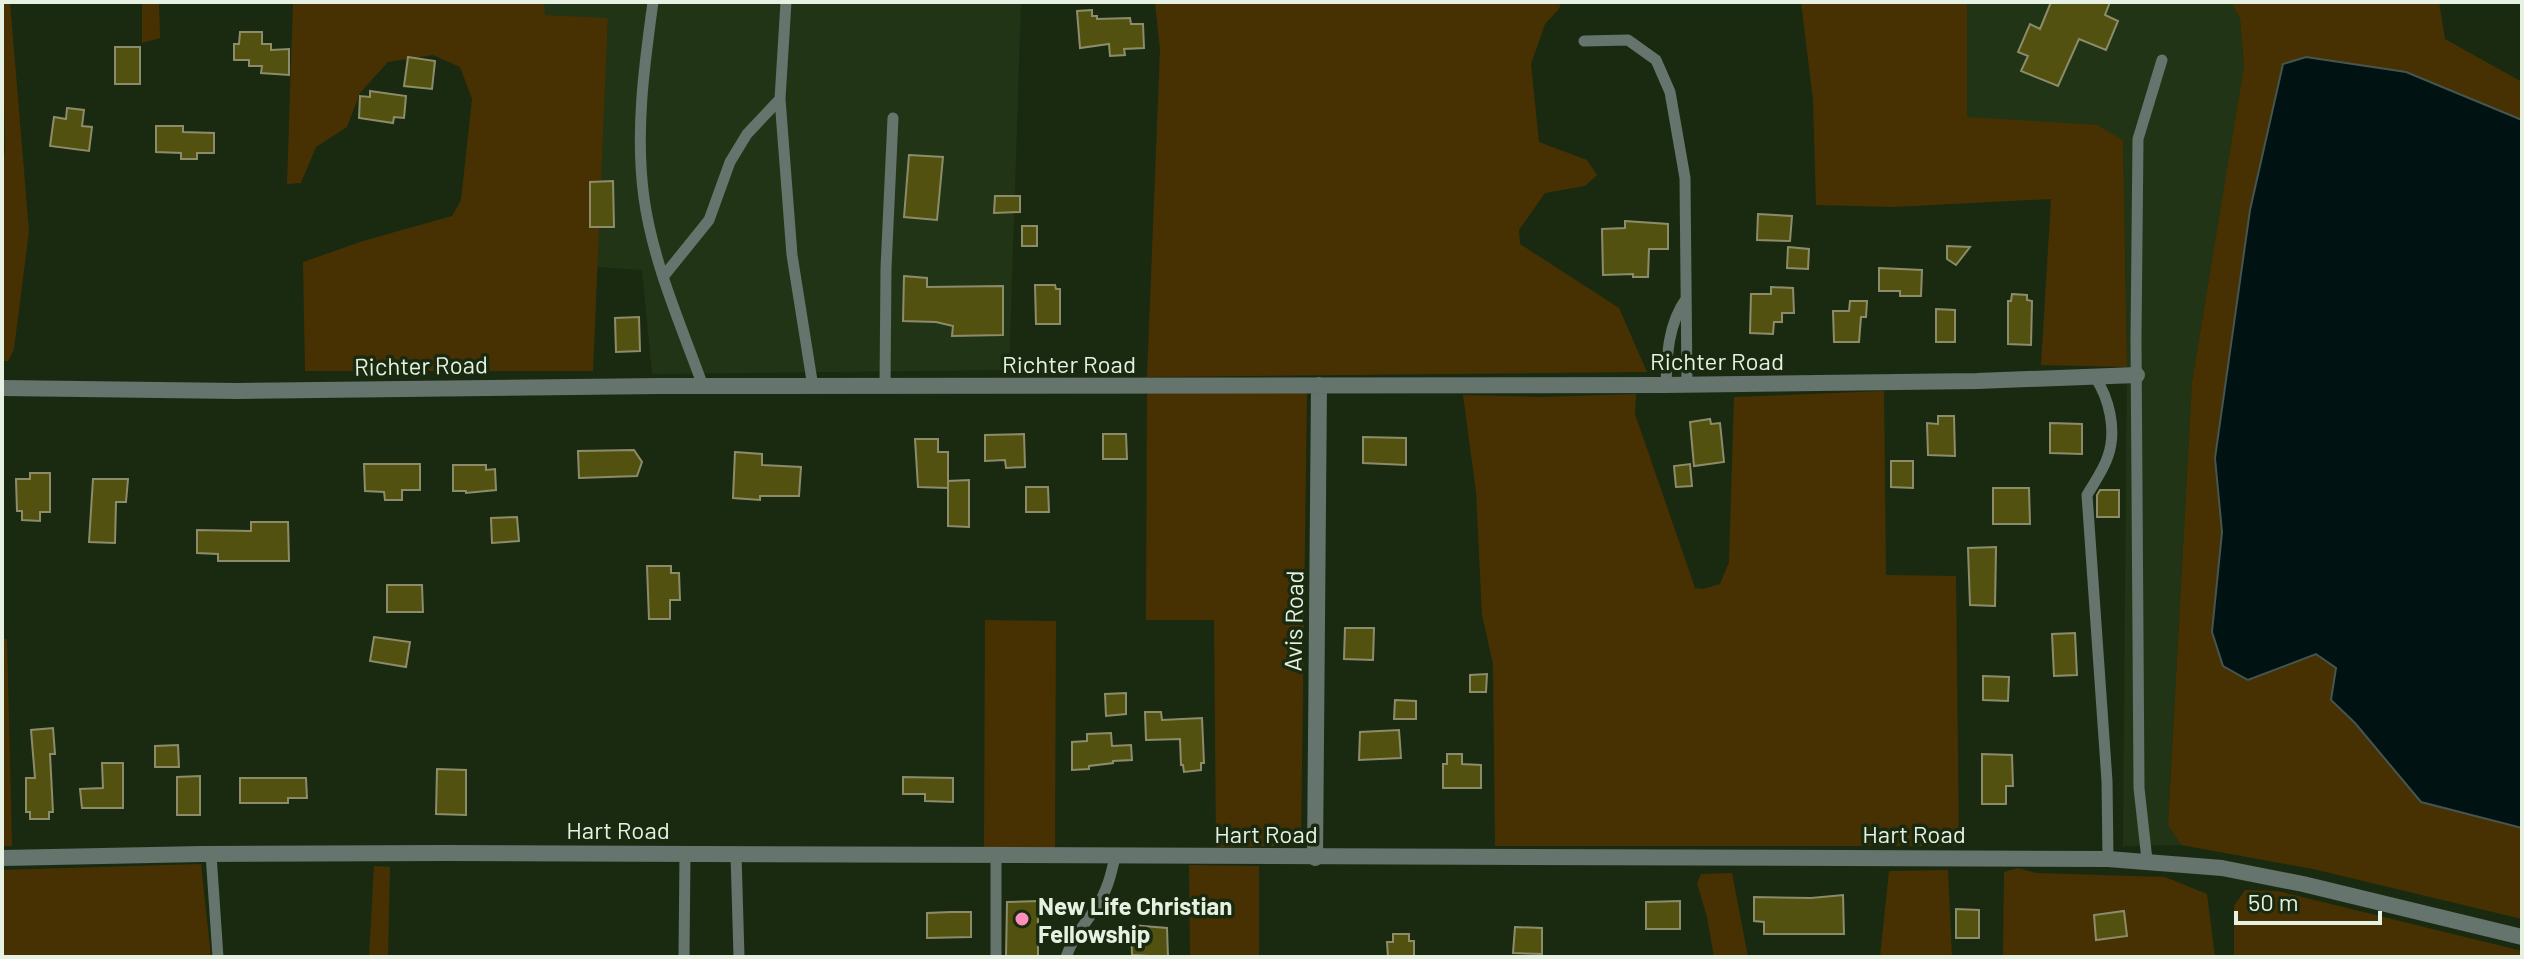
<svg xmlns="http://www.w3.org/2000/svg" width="2524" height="959" font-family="Barlow,sans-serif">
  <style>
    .built { fill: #213516 }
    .green { fill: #473103 }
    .water { fill: #001212; stroke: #455550; stroke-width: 2 }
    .building { fill: #53510f; stroke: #8c8c6b; stroke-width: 2 }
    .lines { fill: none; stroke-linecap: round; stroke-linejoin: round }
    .service { stroke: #65746c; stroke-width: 11 }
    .minor { stroke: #65746c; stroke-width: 16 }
    .tertiary { stroke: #65746c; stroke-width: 16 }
    .poi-dot { fill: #ff8eba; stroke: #1a2a11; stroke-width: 3 }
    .labels { text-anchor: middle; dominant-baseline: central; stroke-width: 7; stroke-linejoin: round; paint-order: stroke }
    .street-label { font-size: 24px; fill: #e6f1e1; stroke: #1a2a11 }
    .poi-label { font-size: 24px; font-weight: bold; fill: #e6f1e1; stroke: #1a2a11; text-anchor: start }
  </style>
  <rect width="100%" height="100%" fill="#1a2a11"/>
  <path class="built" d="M544 2H1021L1009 370 652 374 642 270 597 267 608 19 544 15Z
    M1967 2H2231L2240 18 2244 66 2192 382 2168 825 2181 845 2123 846 2127 367 2123 140 1966 117Z"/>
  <path class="green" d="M2 2H10L29 231 14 349 8 361H2V163L5 152Z
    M142 2H159L160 38 142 43Z
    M293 2H544L545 15 608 18 593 371H305L303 262 363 241 452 216 461 200 472 99 460 67 433 55 388 62 360 93 347 127 316 147 301 183 287 184Z
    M1155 2H1561L1559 9 1545 24 1531 64 1539 142 1587 160 1597 175 1585 186 1545 193 1519 230 1520 244 1619 308 1647 372 1147 377 1160 50Z
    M1801 2H1967V117L2097 125 2123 140 2127 367 2041 365 2051 199 1894 207 1816 205 1813 100Z
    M2231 2H2439L2445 39 2522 82V120L2406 72 2215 458 2222 532 2212 632 2248 680 2316 654 2336 667 2331 700 2355 723 2421 802 2522 828V919L2313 869 2181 845 2168 825 2192 382 2244 66 2240 18Z
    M1884 391 1886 575 1956 576 1959 846H1495L1493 664 1482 615 1476 492 1463 395 1541 397 1636 394 1635 414 1695 588 1703 589 1720 584 1729 562 1734 397Z
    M1147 392H1307L1301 839 1281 846 1216 847 1214 620H1146Z
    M985 620 1056 621 1055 848H984Z
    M2 639H7L12 846H2Z
    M201 864 211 957H2V870Z
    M1189 865 1259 866V957H1190Z
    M374 866 390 867 388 957H369Z
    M2018 868 2036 873 2165 877 2207 894 2215 957H2003L2004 872Z
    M1948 870 1952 957H1880L1889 871Z
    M1732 873 1748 957H1714L1707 917 1697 883 1701 874Z
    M2245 890 2278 891 2522 951V957H2234V906Z"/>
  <path class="water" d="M2306 57 2406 72 2522 120V828L2421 802 2355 723 2331 700 2336 668 2316 654 2248 680 2223 666 2212 632 2222 532 2215 458 2250 210 2283 64Z"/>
  <path class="building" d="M2051 2H2110L2105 15 2118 21 2106 50 2079 39 2058 86 2021 71 2028 56 2018 52 2030 24 2040 29Z
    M1092 10V16H1097V19L1130 18 1131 24H1143L1144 48 1124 49 1125 55 1110 56 1109 44 1080 48 1077 11Z
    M240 32H262V44H271V50L289 49V75L261 73 262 66H249V60H234V44H239Z
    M115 47H140V84H115Z
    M408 57 435 61 432 89 404 86Z
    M370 91 406 96 404 118 394 117 393 123 359 118 360 96 370 97Z
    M67 108 84 110 82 126 92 127 89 151 50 146 54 117 66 119Z
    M156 126H183V132L214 133V153H197V159H181V153L156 152Z
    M909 155 943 157 937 220 904 217Z
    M613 181 614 227H590V182Z
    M995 196H1020V212L994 213Z
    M1758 214 1792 216 1790 241 1757 240Z
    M1625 221 1668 224V249H1649L1648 277H1633V274L1603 275 1602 229 1625 228Z
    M1022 226H1037V246H1022Z
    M1947 246 1970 247 1956 265 1947 259Z
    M1788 247 1809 249 1808 269 1787 268Z
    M1879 268 1922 270 1921 296H1900V291H1879Z
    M904 276 927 278V287L1003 286V335L952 336 953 326 936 322 903 321Z
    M1035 285H1055L1056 289H1060V324H1036Z
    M1771 287 1793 288 1794 313H1782V322H1774L1773 334 1750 333 1751 294H1771Z
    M2012 294 2027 295V300L2032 301 2031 345 2008 344V301H2011Z
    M1850 301H1867L1866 317H1861L1859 342H1834L1833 311H1849Z
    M1936 309 1955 310V342H1936Z
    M639 317 640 351 616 352 615 318Z
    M1938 416H1954L1955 456 1928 455 1927 423 1938 424Z
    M1710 419 1711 424 1720 423 1724 462 1694 466 1690 422Z
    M2050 423 2082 424V454L2050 453Z
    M1024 434 1025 467 1006 468 1005 460 985 461V435Z
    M1103 434H1126L1127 459H1103Z
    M1363 437 1406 438V465L1363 463Z
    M915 439H938V452H948V488L918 487Z
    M634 450 642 462 637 476 579 478 578 451Z
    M735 452 762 454V465L801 467 799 496H760V500L733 498Z
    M1891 461H1913V488L1891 487Z
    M364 464H420V490H402V500H385L384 492 365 491Z
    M1690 464 1692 486 1676 487 1674 466Z
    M453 465H486V470L495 469 496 490 466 493V491H453Z
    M30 473H50V512H40V521L22 520V511H17L16 479H30Z
    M93 479H128L126 502H116L115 543 89 542Z
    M969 480V527L948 526V481Z
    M1026 487H1048L1049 512H1026Z
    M1993 488H2029L2030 524H1993Z
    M2100 490H2119V517H2097V495Z
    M517 517 519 541 492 543 491 518Z
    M251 522H288L289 561H218V554L197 553V530L251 531Z
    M1996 547 1995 606 1970 605 1968 548Z
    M647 566H671V573H679L680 600H670V619H649Z
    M387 585H422L423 612H387Z
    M1345 628H1374L1373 660 1344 659Z
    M2075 633 2077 675 2054 676 2052 634Z
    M374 637 410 642 406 667 370 661Z
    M1487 674 1486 692H1470V675Z
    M1983 676 2009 677 2008 701 1983 700Z
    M1126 693V714L1106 716 1105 694Z
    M1395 700 1416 701V719H1394Z
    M1145 712H1161L1162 720 1202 718 1204 763H1201V770L1184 772 1183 765H1181L1180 739 1146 740Z
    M53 728 55 754H50L53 812H49V819H30V812H26V778H35L31 730Z
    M1399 730 1401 758 1359 760 1360 732Z
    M1111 733 1112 746 1131 745 1132 760 1113 761V763L1089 766V769L1072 770V742L1087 741V734Z
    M178 745 179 767H155V746Z
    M1447 754H1462V764L1481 765V788H1443V764H1447Z
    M1982 754 2012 755 2013 786H2006V804H1982Z
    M102 763H123V808H82L80 789 103 788Z
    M437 769 466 770V815L436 814Z
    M200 776V815H177V777Z
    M903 777 953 778V802L925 801V794H903Z
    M240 778H306L307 798H288V803H240Z
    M1843 895 1844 934H1764V922L1754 921V897L1811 898Z
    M1038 901V957H1006L1007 902Z
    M1680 901V929H1646V902Z
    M1956 909 1979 910V938H1956Z
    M2124 911 2127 936 2096 940 2094 915Z
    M951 912H971V937L927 938V913Z
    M1131 925 1167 928 1168 957 1132 955Z
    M1515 927 1542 928V954L1513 953Z
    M1393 934H1409V941H1414V957H1388L1387 942H1393Z"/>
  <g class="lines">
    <path class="service" d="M653 2C644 67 635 133 644 198 653 263 681 325 703 386
      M786 2 780 99 792 255 813 387
      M1584 41 1628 40 1656 60 1670 92 1685 178 1687 384
      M663 277 709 220 730 162 747 134 780 99
      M2095 377C2109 398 2117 430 2108 456 2104 469 2094 483 2087 495L2107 781 2108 859
      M1666 385C1667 355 1668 324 1686 299
      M885 387 886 268 893 118
      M211 854 218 957
      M736 854 739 957
      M996 854V957
      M2147 860 2139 788 2136 339 2138 139 2162 60
      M684 957 685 853
      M1066 957C1073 937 1085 924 1097 906 1107 891 1111 875 1115 857"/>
    <path class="minor" d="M2 388 237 391 660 386 1666 385 1977 381 2137 375
      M1315 858 1319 385"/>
    <path class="tertiary" d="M2 858 202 854 445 853 2108 859 2222 868 2303 884 2522 937"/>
  </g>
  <circle class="poi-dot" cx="1022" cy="919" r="8"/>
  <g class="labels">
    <g class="street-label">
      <text x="1717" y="360">Richter Road</text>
      <text x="1069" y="363">Richter Road</text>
      <text transform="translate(421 365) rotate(-1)">Richter Road</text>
      <text transform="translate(1293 621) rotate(-89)">Avis Road</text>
      <text x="618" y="829">Hart Road</text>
      <text x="1266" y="833">Hart Road</text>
      <text x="1914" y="833">Hart Road</text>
    </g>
    <g class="poi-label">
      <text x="1038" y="905">New Life Christian<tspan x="1038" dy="28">Fellowship</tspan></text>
    </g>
  </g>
  <rect width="2524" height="959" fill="none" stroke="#e6f1e1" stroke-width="8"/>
  <path d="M2236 911v12h144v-12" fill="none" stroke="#e6f1e1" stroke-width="4"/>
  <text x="2248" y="911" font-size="24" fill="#e6f1e1" stroke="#1a2a11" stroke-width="6" paint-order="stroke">50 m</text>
</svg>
